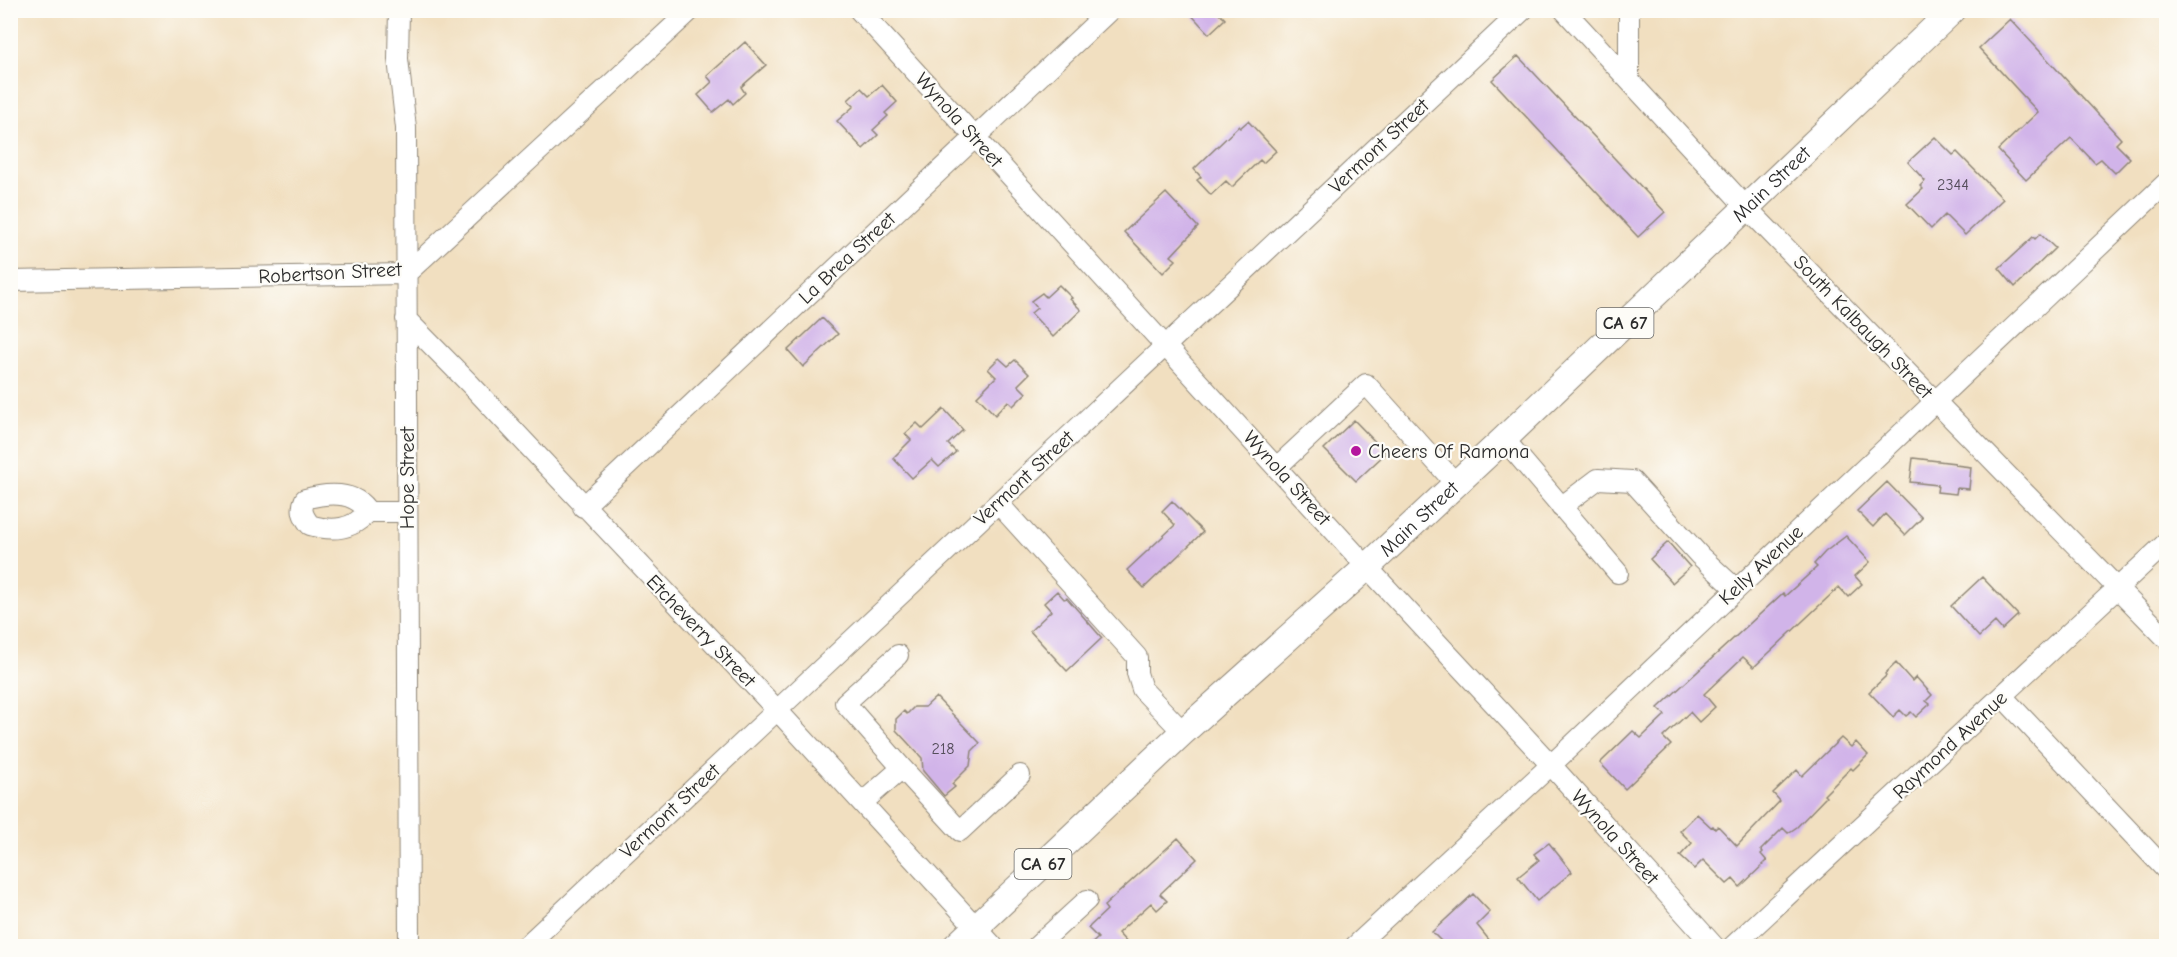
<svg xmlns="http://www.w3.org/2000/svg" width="2177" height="957" font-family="'Comic Neue',sans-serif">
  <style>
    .building { fill: #d1b4e9 }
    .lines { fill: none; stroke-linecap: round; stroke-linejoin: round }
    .minor-casing { stroke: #8e8576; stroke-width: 22 }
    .major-casing { stroke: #8e8576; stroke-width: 28 }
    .minor { stroke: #fff; stroke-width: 20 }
    .major { stroke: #fff; stroke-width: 26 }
    .poi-dot { fill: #b5179e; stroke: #fdfcf7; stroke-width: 2 }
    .labels { text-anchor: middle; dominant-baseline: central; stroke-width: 4.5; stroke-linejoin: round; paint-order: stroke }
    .number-label { font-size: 16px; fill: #544d5a }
    .shield { fill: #fdfcf7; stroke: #6a6a68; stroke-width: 1.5 }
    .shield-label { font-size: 18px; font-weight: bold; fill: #2b2b2b }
    .street-label { font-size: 20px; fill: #2b2b2b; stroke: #fdfcf7 }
    .poi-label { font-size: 20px; fill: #2b2b2b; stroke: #fdfcf7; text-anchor: start }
  </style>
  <rect width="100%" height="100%" fill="#fdfcf7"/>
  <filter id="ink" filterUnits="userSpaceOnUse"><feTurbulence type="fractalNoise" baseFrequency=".0167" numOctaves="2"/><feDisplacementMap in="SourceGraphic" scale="12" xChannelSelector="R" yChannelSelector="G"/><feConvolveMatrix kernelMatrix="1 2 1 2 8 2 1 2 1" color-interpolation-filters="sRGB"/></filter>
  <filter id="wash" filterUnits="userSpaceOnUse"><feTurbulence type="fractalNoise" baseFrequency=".008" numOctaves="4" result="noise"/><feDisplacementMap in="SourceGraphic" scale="24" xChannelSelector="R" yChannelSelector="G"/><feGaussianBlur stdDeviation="1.35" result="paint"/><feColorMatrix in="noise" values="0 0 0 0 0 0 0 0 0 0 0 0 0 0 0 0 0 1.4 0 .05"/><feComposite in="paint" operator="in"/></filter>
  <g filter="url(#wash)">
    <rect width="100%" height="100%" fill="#f1dfc0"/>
    <g id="blocks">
      <path class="building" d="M1187 10H1216L1225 19 1209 34Z
        M2010 19 2121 139 2116 144 2130 158 2115 173 2101 159 2095 163 2071 138 2026 180 1998 150 2038 112 1979 48Z
        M745 42 766 65 741 87 745 93 733 104 729 99 713 112 698 95 712 82 707 76Z
        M1518 56 1665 212 1638 237 1492 80Z
        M882 85 897 102 885 113 888 116 873 130 878 135 863 149 837 121 854 106 848 100 861 88 869 96Z
        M1248 121 1276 151 1263 163 1260 160 1232 187 1226 181 1211 195 1197 180 1201 177 1194 169 1239 126 1240 128Z
        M1935 137 1953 155 1957 152 2003 199 1965 235 1945 215 1931 229 1907 204 1923 189 1920 186 1925 181 1908 162Z
        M1166 193 1198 227 1171 256 1176 260 1163 273 1124 232Z
        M2040 234 2055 248 2015 287 1999 268 2033 237 2035 239Z
        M1059 285 1072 298 1070 299 1081 310 1053 337 1031 313 1037 308 1031 301 1042 293 1046 297Z
        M822 318 838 334 803 367 788 350Z
        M999 358 1008 366 1015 360 1029 374 1018 385 1026 393 1013 406 1008 401 995 415 977 396 996 377 988 369Z
        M944 409 963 430 948 444 956 452 939 467 932 460 912 478 893 458 911 440 905 434 917 423 923 429Z
        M1354 420 1386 453 1356 481 1324 449Z
        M1913 458 1955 463V465L1971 467 1969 489 1957 488 1956 494 1937 492 1938 485 1910 482Z
        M1887 482 1922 518 1905 535 1885 514 1873 527 1857 511Z
        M1172 501 1203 532 1144 588 1127 570 1175 525 1162 511Z
        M1846 536 1870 562 1855 576 1862 584 1848 597 1839 587 1754 667 1743 657 1704 694 1715 707 1699 722 1690 712 1663 737 1671 745 1625 789 1600 763 1633 731 1641 738 1665 715 1658 708 1783 593 1785 596 1817 567 1814 564 1825 552Z
        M1668 542 1690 567 1672 583 1650 559Z
        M1982 577 2018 615 2002 630 1995 622 1979 637 1951 606Z
        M1057 591 1064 599 1067 598 1102 638 1067 671 1030 631 1051 611 1044 603Z
        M1896 663 1912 681 1916 677 1932 695 1926 701 1930 704 1916 717 1911 712 1906 716 1900 710 1893 717 1869 692 1886 676 1885 674Z
        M936 697 980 743 972 751 970 766 952 784 955 787 944 796 923 771 922 758 896 730V719L904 711 907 714 914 707H925Z
        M1841 738 1851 747 1856 742 1868 755 1853 770 1851 768 1824 795 1826 797 1797 827 1788 833 1783 828 1761 850 1763 852 1761 854 1767 861 1740 887 1733 879 1727 884 1703 860 1694 869 1680 856 1692 843 1680 831 1697 814 1711 827 1713 826 1715 829 1718 826 1737 846 1780 801 1773 793 1797 770 1802 776Z
        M1178 838 1197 859 1160 894 1167 901 1157 910 1151 903 1118 933 1130 946H1089L1098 938 1088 928 1107 910 1104 906Z
        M1549 843 1572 872 1537 901 1518 877 1539 860 1534 854Z
        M1473 894 1490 912 1477 925 1494 946H1446L1432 932Z"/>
    </g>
  </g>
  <g filter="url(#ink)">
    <use href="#blocks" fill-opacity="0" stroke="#8e8576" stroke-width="1.5"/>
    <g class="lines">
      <g class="minor-casing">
        <path id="minor" d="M399 10 398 59 406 128 409 946
          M859 10 1367 567 1551 765 1714 946
          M1564 10 1746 207 2166 638
          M1629 10V80
          M10 281 406 274 691 10
          M406 319 471 385 777 710 993 946
          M1504 439 1618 573
          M1277 467 1366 384 1456 484
          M998 503 1137 657V673L1142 689 1183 732
          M583 507 1110 10
          M1561 507 1598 479 1632 481 1700 556 1736 589
          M368 512C352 530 333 532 310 525 303 516 300 510 305 499 326 493 355 490 368 512H407
          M2002 696 2166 870
          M902 768 960 831 1020 775
          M862 803 902 768 845 703 898 655
          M526 946 1523 10
          M1037 946 1087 900
          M1355 946 1551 765 2166 183
          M1733 946 2166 543"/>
      </g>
      <g class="major-casing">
        <g id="major">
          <path id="s1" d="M956 946 1183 732 1367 567 1504 439 1953 10"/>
        </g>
      </g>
      <use href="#minor" class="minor"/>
      <use href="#major" class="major"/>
    </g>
  </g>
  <circle class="poi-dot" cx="1356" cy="451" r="6"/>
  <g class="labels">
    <g class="number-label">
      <text x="1953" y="185">2344</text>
      <text x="943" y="749">218</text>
    </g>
    <g class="shield">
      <rect x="1596.5" y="308" width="57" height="30" rx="4.5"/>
      <rect x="1014.5" y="849" width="57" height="30" rx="4.5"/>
    </g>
    <g class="shield-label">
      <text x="1625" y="323">CA 67</text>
      <text x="1043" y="864">CA 67</text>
    </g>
    <g class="street-label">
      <text transform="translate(959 120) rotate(48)">Wynola Street</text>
      <text transform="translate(1379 146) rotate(-43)">Vermont Street</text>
      <text stroke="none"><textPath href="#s1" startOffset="1116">Main Street</textPath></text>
      <text transform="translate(847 258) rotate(-43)">La Brea Street</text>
      <text transform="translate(330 273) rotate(-3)">Robertson Street</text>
      <text transform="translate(1863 327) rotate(46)">South Kalbaugh Street</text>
      <text transform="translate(407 478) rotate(-90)">Hope Street</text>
      <text transform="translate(1024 478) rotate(-43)">Vermont Street</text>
      <text transform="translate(1287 478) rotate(48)">Wynola Street</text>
      <text stroke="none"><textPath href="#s1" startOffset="630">Main Street</textPath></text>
      <text transform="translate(1761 565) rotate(-43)">Kelly Avenue</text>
      <text transform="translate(701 631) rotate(46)">Etcheverry Street</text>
      <text transform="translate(1950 745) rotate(-43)">Raymond Avenue</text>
      <text transform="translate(670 811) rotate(-43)">Vermont Street</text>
      <text transform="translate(1615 837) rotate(48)">Wynola Street</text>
    </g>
    <g class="poi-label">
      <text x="1368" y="451">Cheers Of Ramona</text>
    </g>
  </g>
  <rect width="2177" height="957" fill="none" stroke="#fdfcf7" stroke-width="36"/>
</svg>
